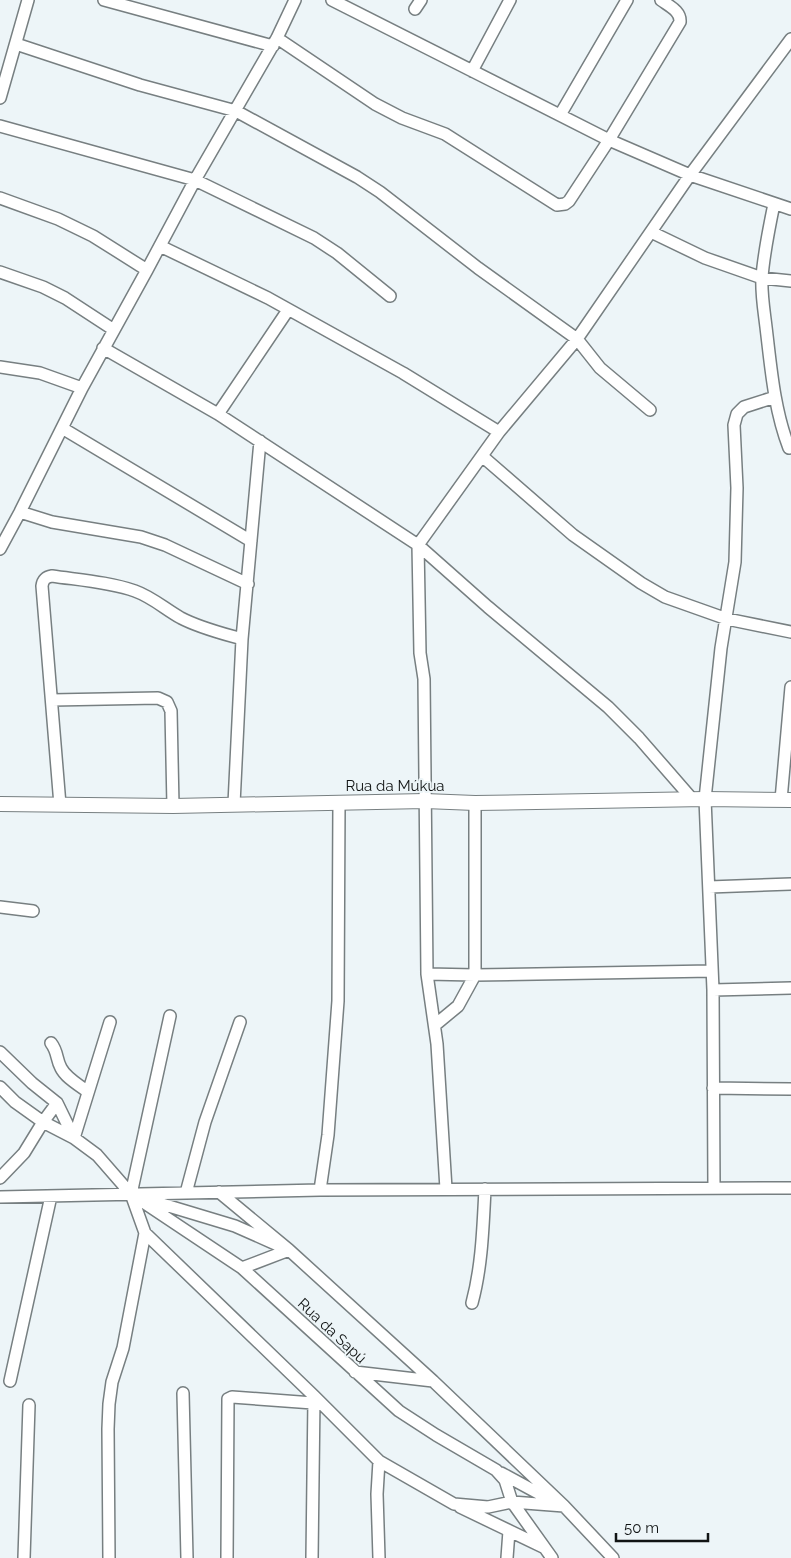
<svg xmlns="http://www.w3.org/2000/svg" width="791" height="1558" font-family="Raleway,sans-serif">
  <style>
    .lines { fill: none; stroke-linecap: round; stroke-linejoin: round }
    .minor-casing { stroke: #777f81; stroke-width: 14 }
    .tertiary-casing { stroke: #777f81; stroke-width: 16 }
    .minor { stroke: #fff; stroke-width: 11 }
    .tertiary { stroke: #fff; stroke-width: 14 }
    .labels { text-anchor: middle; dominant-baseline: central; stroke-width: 4; stroke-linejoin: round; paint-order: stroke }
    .street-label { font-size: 15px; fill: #111414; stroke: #edf5f8 }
  </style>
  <rect width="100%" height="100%" fill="#edf5f8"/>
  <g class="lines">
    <g class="minor-casing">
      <path id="minor" d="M104 0 273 46
        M332 0 609 140 690 175 791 209
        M415 9 421 0
        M277 38 375 104 402 118 445 134 557 205 565 204 569 201 609 140 680 22C681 11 669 6 661 0
        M16 44 140 85 236 111 357 177 380 192 478 268 577 339 600 368 650 410
        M472 71 510 0
        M0 98 28 0
        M560 115 627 0
        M0 126 195 180 314 238 337 253 390 296
        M0 198 58 219 93 236 147 270
        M774 204C769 228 764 252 762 277 761 293 764 310 766 327 771 368 774 409 789 448L791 447
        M651 232 705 258 762 278 791 281
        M160 246 268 298 403 373 499 432
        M0 272 43 287 65 298 114 330
        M103 348 218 414 418 545 488 607 608 707 639 738 693 800
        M0 367 40 373 82 388
        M218 414 288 310
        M62 428 251 541
        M482 456 573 535 641 583 665 597 727 619 791 632
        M20 512 52 522 141 537 165 545 248 584
        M0 549 20 512 82 388 147 270 195 180 277 38 295 0
        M52 700 158 698 167 702 171 711 173 806
        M781 800 791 687
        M234 804 242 639 260 441
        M60 805 42 586C43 579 46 577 52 576 79 580 109 582 135 591 152 597 165 609 181 618 200 628 221 633 242 639
        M709 887 791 884
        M0 907 33 911
        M427 974 475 975 712 971
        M713 990 791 988
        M435 1025 458 1006 475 975V803
        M51 1043C58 1052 56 1059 61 1068 66 1078 79 1085 88 1092
        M0 1052 32 1083 57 1103 74 1138
        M0 1087 15 1102 43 1122 74 1138 97 1155 131 1194 242 1268 399 1411 436 1435 496 1470 505 1480 512 1502 552 1558
        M713 1088 791 1089
        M74 1138 110 1022
        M0 1178 24 1153 43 1122 57 1103
        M714 1188 713 990 705 799 721 648 735 562 737 488 734 425 737 414 744 407 775 397
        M446 1189 437 1044 427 974 424 679 420 653 418 545 499 432 577 339 690 175 791 39
        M320 1190 328 1135 338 1001 339 803
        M219 1192 289 1250 242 1268
        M186 1193 205 1122 240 1022
        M0 1197 320 1190 791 1188
        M142 1198 235 1226 289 1250 433 1381 564 1506 613 1558
        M145 1233 314 1396 379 1461 454 1504 488 1507 512 1502 564 1506
        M472 1303C482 1266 483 1227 485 1189
        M355 1372 433 1381
        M10 1381 51 1196
        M183 1393 187 1558
        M379 1461 377 1494 379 1558
        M501 1473 549 1499
        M460 1507 543 1547
        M24 1558 29 1405
        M109 1558 108 1429 109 1404 112 1382 123 1348 145 1233 131 1194 170 1016
        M227 1558 228 1399 232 1397 313 1403
        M312 1558 314 1398
        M507 1558 509 1531"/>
    </g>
    <g class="tertiary-casing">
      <path id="tertiary" d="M0 804 173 806 425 801 475 803 705 799 791 800"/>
    </g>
    <use href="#minor" class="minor"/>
    <use href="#tertiary" class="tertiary"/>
  </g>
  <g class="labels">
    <g class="street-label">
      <text x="395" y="786">Rua da Múkua</text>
      <text transform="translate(332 1331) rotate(43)">Rua da Sapú</text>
    </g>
  </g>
  <path d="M616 1533v8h92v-8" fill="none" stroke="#111414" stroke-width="2.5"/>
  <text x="624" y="1533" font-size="15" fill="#111414" stroke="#edf5f8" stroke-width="4" paint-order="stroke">50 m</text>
</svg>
